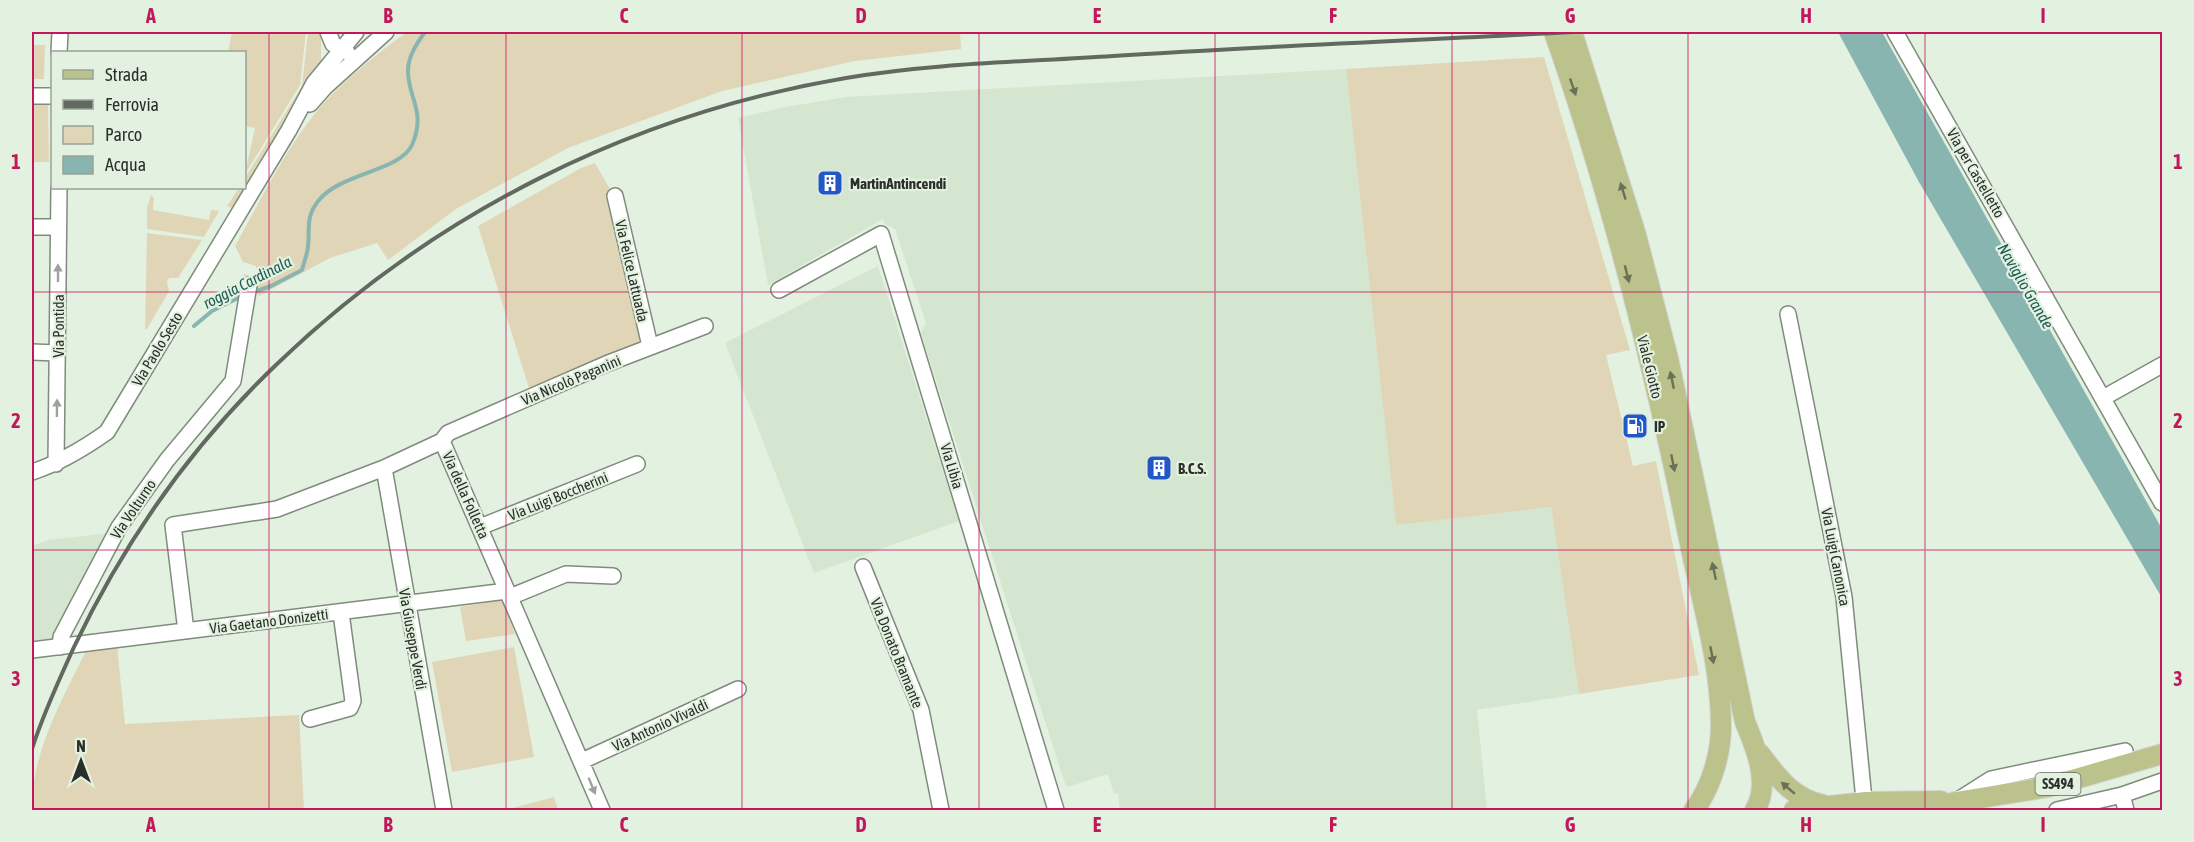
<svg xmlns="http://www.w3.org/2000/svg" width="2194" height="842" font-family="'Asap Condensed',sans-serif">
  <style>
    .built { fill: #d4e6d0 }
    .green { fill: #e0d6b7 }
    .water { fill: #89b5b1 }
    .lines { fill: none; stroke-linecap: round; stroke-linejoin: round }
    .stream { stroke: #89b5b1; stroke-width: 4 }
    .minor-casing { stroke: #7f8c7d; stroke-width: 18 }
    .major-casing { stroke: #d4d5d4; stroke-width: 22 }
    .minor { stroke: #fff; stroke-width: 15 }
    .major { stroke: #bbc28b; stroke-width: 20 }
    .rail { stroke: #626960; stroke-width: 4 }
    .oneway { fill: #6b7155 }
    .oneway2 { fill: #9fa19f }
    .grid { fill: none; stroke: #c2185b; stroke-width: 1.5; stroke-opacity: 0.55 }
    .labels { text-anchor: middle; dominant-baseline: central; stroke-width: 4.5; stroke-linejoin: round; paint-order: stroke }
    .shield { fill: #e3f1e0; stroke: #626960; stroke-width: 1.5 }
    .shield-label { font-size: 14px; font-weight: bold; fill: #2a2f29 }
    .street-label { font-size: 15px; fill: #2a2f29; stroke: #e3f1e0 }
    .poi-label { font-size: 15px; font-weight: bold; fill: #2a2f29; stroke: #e3f1e0; text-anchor: start }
    .water-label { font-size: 16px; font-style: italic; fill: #205d59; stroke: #e3f1e0 }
    .neatline { fill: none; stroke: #c2185b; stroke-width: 2 }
    .grid-label { font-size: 20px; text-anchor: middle; font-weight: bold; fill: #c2185b }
  </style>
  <rect width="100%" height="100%" fill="#e3f1e0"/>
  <path class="built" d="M1346 69 1396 524 1551 507 1579 694 1477 710 1487 810H1120L1118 793 1114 794 1108 774 1067 787 1064 781 921 333 926 323 895 229 885 224 883 219 768 285 738 118 785 107 846 97Z
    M878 266 959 521 814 573 725 343Z
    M110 533 120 544 63 649 32 653V546L48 540Z"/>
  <path class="green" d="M232 32H306L300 85 245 174 255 128 245 126 244 52H228Z
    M308 32H321V61L317 71 232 208 227 206 239 188H244L245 178 302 86Z
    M407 32H960L961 49 855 61 722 91 568 148 456 209 388 260 377 243 330 258 259 296 243 274 259 278 256 266 243 262 235 246C261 199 288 144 323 104 348 77 378 53 407 32Z
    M32 45H45L44 79H32Z
    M1544 57 1630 350 1606 355 1633 466 1656 461 1699 675 1579 694 1551 507 1396 525 1346 69Z
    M32 104 48 105 49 162H32Z
    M595 163 611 191 640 332 638 346 529 388 478 226 581 168Z
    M151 195 154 198 153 210 209 220 211 210 219 211 204 237 147 229V208Z
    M147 233 202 240 178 278H169L167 282 169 291 147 329H145Z
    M503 600 515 634 466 641 460 607Z
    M117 646 125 724 299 715 304 810H32C31 753 61 702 86 651Z
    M514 647 534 757 452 772 432 662Z
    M554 797 558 810H505Z"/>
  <path class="water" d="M1838 32H1882L2162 529V598L1919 182Z"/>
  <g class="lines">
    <path class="stream" d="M251 293 271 286 302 270C304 262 307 255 308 247 310 228 305 217 319 200 341 173 400 171 412 145 427 110 407 98 408 69 409 55 417 43 425 32
      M194 326 212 311 244 295"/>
    <g class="minor-casing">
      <path id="minor" d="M328 32 333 44 347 52
        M1895 32 2162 503
        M59 52 60 32
        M32 96H52
        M310 104 325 87 386 32
        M615 196 650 346
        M32 227H58
        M779 290 881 234 1056 810
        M1788 314 1844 597 1865 810
        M32 352 57 353
        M2103 398 2162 365
        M442 441 448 433 606 364 705 326
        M56 464 59 188
        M384 468 444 810
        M32 472C60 463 83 449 107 432L289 130 314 83 356 32
        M480 527 637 464
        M863 567 921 710 941 810
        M510 597 566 574 613 576
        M186 631 173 525 277 509 384 468 442 441 602 810
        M60 647 61 637 119 527 167 460 233 381 249 285
        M32 650 507 591
        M310 719 350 708 353 701 341 613
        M582 761 738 689
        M2122 795 2126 810
        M1958 800 1991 779 2125 751
        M2057 810 2122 795 2162 781"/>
    </g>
    <g class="major-casing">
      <path id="major" d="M1554 32C1612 196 1654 367 1689 539 1701 599 1721 663 1721 726 1721 754 1711 788 1694 810
        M1572 32 1636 235 1668 358 1745 722C1756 748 1771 784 1755 810
        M1760 754C1778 778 1793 799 1824 805
        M1794 810 1866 802 1941 801
        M1925 810 1956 802 2048 787 2162 754"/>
    </g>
    <use href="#minor" class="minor"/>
    <use href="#major" class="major"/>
    <path class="rail" d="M32 749C43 714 59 680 74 647 125 540 191 446 277 364 434 213 632 114 846 78 934 63 1024 62 1113 56 1267 46 1421 40 1574 32"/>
  </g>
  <defs><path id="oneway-solid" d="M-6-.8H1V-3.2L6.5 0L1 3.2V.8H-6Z" transform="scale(1.5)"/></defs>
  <g class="oneway">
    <use href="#oneway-solid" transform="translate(1573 87) rotate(71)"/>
    <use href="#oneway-solid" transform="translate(1623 191) rotate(-107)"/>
    <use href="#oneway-solid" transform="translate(1627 274) rotate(76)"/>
    <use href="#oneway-solid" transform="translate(1672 380) rotate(-102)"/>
    <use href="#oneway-solid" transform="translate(1673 463) rotate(79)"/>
    <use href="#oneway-solid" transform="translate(1714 571) rotate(-102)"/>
    <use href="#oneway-solid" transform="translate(1712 655) rotate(79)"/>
    <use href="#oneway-solid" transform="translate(1788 788) rotate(-139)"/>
  </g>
  <g class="oneway2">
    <use href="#oneway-solid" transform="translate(58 273) rotate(-90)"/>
    <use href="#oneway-solid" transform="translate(57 408) rotate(-89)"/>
    <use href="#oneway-solid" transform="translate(592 786) rotate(68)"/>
  </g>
  <path class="grid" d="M269 32V810M506 32V810M742 32V810M979 32V810M1215 32V810M1452 32V810M1688 32V810M1925 32V810M32 292H2162M32 550H2162"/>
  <defs>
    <g id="building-square" transform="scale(1.35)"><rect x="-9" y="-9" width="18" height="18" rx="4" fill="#2158c5" stroke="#e3f1e0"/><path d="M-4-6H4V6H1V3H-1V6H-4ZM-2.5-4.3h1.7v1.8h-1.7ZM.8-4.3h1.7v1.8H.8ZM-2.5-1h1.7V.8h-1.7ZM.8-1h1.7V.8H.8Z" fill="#fff"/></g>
    <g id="fuel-square" transform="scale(1.35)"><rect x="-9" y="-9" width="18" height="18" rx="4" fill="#2158c5" stroke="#e3f1e0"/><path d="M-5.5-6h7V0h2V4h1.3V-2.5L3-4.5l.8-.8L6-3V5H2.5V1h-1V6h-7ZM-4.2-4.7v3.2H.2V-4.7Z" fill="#fff"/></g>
  </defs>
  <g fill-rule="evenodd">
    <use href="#building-square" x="830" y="183"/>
    <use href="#fuel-square" x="1635" y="426"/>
    <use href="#building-square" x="1159" y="468"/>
  </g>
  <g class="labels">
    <rect class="shield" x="2035.5" y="773" width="45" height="22" rx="4.5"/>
    <g class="shield-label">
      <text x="2058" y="784">SS494</text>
    </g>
    <g class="street-label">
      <text transform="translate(1976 173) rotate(60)">Via per Castelletto</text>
      <text transform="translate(632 271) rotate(77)">Via Felice Lattuada</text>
      <text transform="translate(58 326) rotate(-90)">Via Pontida</text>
      <text transform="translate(157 349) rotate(-59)">Via Paolo Sesto</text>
      <text transform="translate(1650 367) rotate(76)">Viale Giotto</text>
      <text transform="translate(571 380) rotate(-23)">Via Nicolò Paganini</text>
      <text transform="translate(952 466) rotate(73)">Via Libia</text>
      <text transform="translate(466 495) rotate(66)">Via della Folletta</text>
      <text transform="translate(558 496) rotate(-22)">Via Luigi Boccherini</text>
      <text transform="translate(133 509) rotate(-56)">Via Volturno</text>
      <text transform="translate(1836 557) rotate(79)">Via Luigi Canonica</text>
      <text transform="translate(269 621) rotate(-7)">Via Gaetano Donizetti</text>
      <text transform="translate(413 639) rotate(80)">Via Giuseppe Verdi</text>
      <text transform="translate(897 653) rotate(68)">Via Donato Bramante</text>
      <text transform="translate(660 725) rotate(-25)">Via Antonio Vivaldi</text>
    </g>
    <g class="poi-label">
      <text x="850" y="183">MartinAntincendi</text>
      <text x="1654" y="426">IP</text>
      <text x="1178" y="468">B.C.S.</text>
    </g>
    <g class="water-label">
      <text transform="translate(247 282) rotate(-27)">roggia Cardinala</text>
      <text transform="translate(2026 286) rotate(60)">Naviglio Grande</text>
    </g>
  </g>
  <rect width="2194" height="842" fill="none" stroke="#e3f1e0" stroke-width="66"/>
  <rect x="51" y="51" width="195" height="138" fill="#e3f1e0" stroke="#99a397" stroke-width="1.5"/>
  <rect x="63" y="70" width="30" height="9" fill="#bbc28b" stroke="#99a397" stroke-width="1.5"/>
  <text x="105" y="81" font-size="18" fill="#2a2f29">Strada</text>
  <rect x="63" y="100" width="30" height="9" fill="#626960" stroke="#99a397" stroke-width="1.5"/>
  <text x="105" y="111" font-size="18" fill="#2a2f29">Ferrovia</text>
  <rect x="63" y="126" width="30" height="18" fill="#e0d6b7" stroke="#99a397" stroke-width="1.5"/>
  <text x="105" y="141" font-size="18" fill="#2a2f29">Parco</text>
  <rect x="63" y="156" width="30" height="18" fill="#89b5b1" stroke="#99a397" stroke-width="1.5"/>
  <text x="105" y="171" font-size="18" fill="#2a2f29">Acqua</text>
  <g transform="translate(81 761)" stroke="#e3f1e0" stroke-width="4.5" paint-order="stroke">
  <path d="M0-4.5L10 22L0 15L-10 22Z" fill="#2a2f29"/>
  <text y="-9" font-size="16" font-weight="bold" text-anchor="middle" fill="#2a2f29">N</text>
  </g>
  <rect x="33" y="33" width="2128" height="776" class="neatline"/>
  <g class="grid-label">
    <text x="151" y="23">A</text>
    <text x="388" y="23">B</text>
    <text x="624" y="23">C</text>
    <text x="861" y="23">D</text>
    <text x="1097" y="23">E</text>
    <text x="1333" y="23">F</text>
    <text x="1570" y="23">G</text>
    <text x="1806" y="23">H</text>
    <text x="2043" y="23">I</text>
    <text x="16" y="169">1</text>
    <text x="2178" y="169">1</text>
    <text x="16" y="428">2</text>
    <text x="2178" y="428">2</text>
    <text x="16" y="686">3</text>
    <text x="2178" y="686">3</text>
    <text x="151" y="832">A</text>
    <text x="388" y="832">B</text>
    <text x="624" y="832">C</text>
    <text x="861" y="832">D</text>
    <text x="1097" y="832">E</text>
    <text x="1333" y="832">F</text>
    <text x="1570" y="832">G</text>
    <text x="1806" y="832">H</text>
    <text x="2043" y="832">I</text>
  </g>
</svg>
